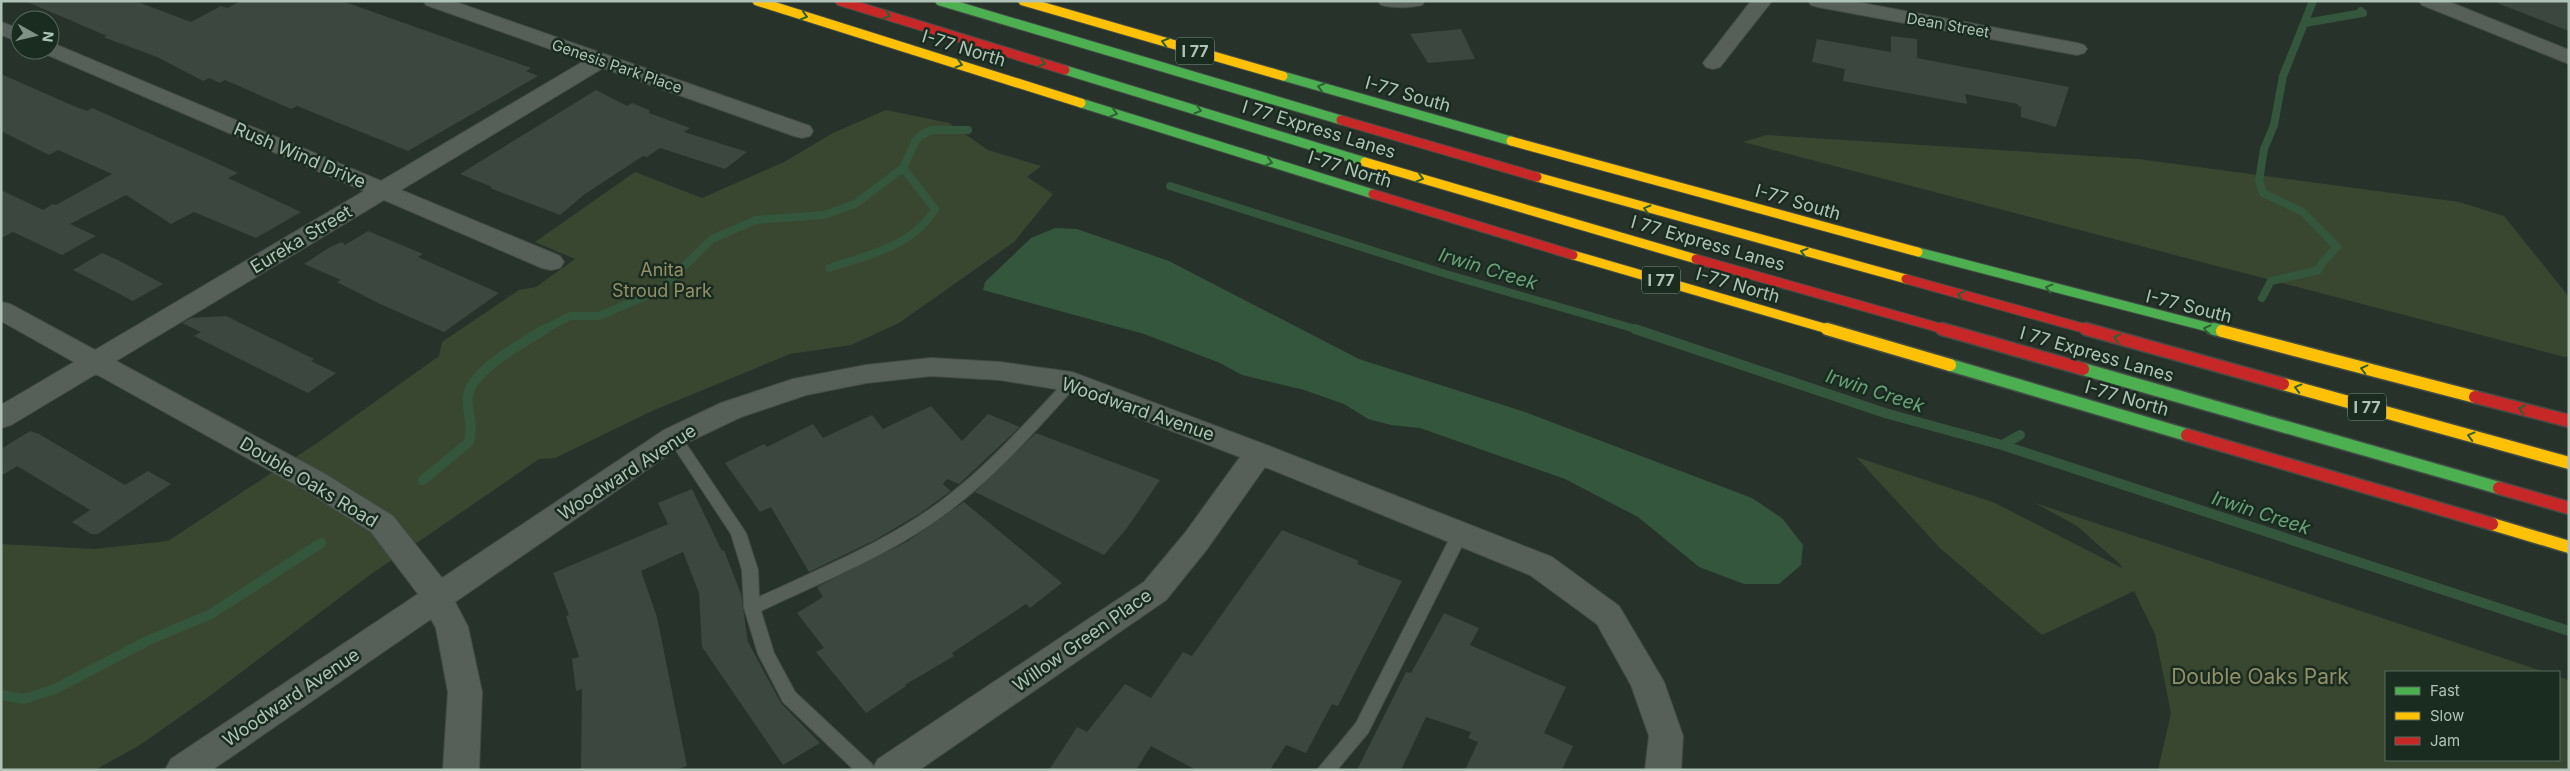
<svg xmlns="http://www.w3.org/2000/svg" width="2570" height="771" font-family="Inter,sans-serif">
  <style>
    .green { fill: #3a4730 }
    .water { fill: #33563d }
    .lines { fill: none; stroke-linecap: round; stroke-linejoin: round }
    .stream-far1 { stroke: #33563d; stroke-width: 8 }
    .stream { stroke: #33563d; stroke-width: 10 }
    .building { fill: #3c473f }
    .lane-casing { stroke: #444c46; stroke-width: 2 }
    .street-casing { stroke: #444c46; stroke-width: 2 }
    .fast-far1-casing { stroke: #434d46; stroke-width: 11 }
    .fast-casing { stroke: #434d46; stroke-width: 15 }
    .slow-far1-casing { stroke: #434d46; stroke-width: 11 }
    .slow-casing { stroke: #434d46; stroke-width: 15 }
    .jam-far1-casing { stroke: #434d46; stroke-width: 11 }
    .jam-casing { stroke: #434d46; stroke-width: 15 }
    .lane { fill: #566059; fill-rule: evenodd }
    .street { fill: #566059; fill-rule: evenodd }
    .fast-far1 { stroke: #4caf50; stroke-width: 9 }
    .fast { stroke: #4caf50; stroke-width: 12 }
    .slow-far1 { stroke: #ffc107; stroke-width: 9 }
    .slow { stroke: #ffc107; stroke-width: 12 }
    .jam-far1 { stroke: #c62828; stroke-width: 9 }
    .jam { stroke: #c62828; stroke-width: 12 }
    .oneway { stroke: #2e6033 }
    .labels { text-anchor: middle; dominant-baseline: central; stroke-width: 5; stroke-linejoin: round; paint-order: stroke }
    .far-street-label { font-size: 15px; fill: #afc4b6; stroke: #1a2c20 }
    .shield { fill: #1a2c20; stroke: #829689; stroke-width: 1 }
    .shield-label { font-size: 16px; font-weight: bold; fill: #afc4b6 }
    .street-label { font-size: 18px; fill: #afc4b6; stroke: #1a2c20 }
    .park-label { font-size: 18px; fill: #939068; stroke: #1a2c20 }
    .water-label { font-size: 19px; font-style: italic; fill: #6aa17a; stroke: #1a2c20 }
    .near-park-label { font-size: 21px; fill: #939068; stroke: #1a2c20 }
  </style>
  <rect width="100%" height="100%" fill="#27322a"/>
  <path class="green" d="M886 110 949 123 988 150 1041 166 1027 177 1053 194 1014 242 899 323 851 345 790 354 652 411 555 458 539 459 367 577 211 695 140 745 95 770H1V544L94 549 168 541 320 441 439 356 442 342 519 290 536 287 575 259 535 242 635 172 702 198 784 162 833 133Z
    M1767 135 2138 159 2459 202 2504 216 2569 297V356L2565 357 1743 142Z
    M1856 457 1995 503 2122 568 2120 564 2077 526 2035 503 2545 672H2386V760H2559V677L2569 680V770H2158L2171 713 2155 634 2134 591 2042 635 1940 548Z"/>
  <path class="water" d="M1055 228 1077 229 1169 261 1359 359 1525 412 1752 498 1782 518 1803 545 1801 565 1779 584H1744L1699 567 1638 517 1565 479 1420 428 1391 425 1368 419 1344 404 1304 390 1242 375 1220 363 1144 334 983 290 985 282 1031 238Z"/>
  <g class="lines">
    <path class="stream-far1" d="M2305 23 2363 13 2361 11
      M1170 186 1446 274 1639 330
      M829 268C868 255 912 247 935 209L903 168
      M2262 298 2271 281 2319 270 2322 263 2337 247 2303 212 2263 193 2259 181 2264 149 2274 125 2283 76 2313 1
      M543 330 570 316H599L660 290 712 239 756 220 824 215 855 204 903 168 916 140 921 135 932 130H968"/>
    <path class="stream" d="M1635 329 1885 413 2002 445 2569 631
      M2002 445 2020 435
      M423 480 469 442C474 424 466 413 468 396 471 370 524 343 545 329
      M1 695 24 699 55 689 147 641 211 614 321 543"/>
  </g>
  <path class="building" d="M25 1H135L191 22 221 6 227 8 241 1H342L531 68 526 71 538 76 408 151 297 106 291 109 225 80 220 83 209 78 203 81 157 57 103 37 107 36Z
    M2497 1H2569V31L2497 3Z
    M1461 29 1475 59 1428 63 1410 34Z
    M1891 36 1917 39V58L2069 87 2056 127 2021 117V107L2018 106V104L1965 94 1967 104 1843 81 1845 69 1812 62 1817 39 1891 52Z
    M1 74 76 107 87 111 92 108 212 161 238 173 228 178 301 212 256 238 194 212 171 224 126 195 70 224 96 236 62 255 13 232 1 238V190L43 210 53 204 56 205 112 174 58 150 49 155 1 131Z
    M596 90 627 106 632 103 649 110V113L690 128 684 132 747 152 725 169 660 148 647 157 643 156 585 194 560 215 490 188 492 187 460 174Z
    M368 231 423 254 418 257 499 293 444 332 380 304 337 282 341 280 304 264 330 247 342 242 345 245Z
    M102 253 118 260 163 284 133 301 73 270Z
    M226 316 314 359 311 361 336 373 308 393 194 336 201 332 182 323 191 318Z
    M931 406 962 441 988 414 1020 427 959 484 947 479 943 484 951 491 919 514 875 540 809 572 771 507 760 512 725 463 764 444 767 447 813 424 823 438 872 415 883 429Z
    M30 431 39 434 125 485 148 471 171 484 98 534H91L72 522 90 510 17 466 1 476V449Z
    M1036 433 1160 480 1127 528 1104 555 975 492Z
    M692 489 722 551 724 550 741 594 748 642 781 703 820 743 783 765 702 647 699 593 683 552 641 571 657 617 687 766 675 770H581L582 689 576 691 572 659 579 657 566 616 569 615 553 573 668 524 658 503Z
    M964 502 1062 583 1030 608 1026 604 952 653 954 656 905 685 906 686 866 713 816 652 824 648 797 613 823 597 817 587 908 541Z
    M1282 530 1359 561 1357 564 1402 581 1338 706 1332 704 1306 753 1286 745 1270 770H1196L1151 746 1136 770H1049L1077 727 1087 732 1125 684 1151 698 1183 652 1192 656Z
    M1444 613 1479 628 1470 645 1566 687 1544 733 1573 746 1562 770H1465L1478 742 1468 738 1471 732 1426 717 1401 770H1357L1406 672 1411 673Z"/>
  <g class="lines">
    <g class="lane-casing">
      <path id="lane" d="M1072 377 1079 382 1077 385C1038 428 999 473 952 509 895 553 826 580 761 611L774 653 795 692 872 764 875 770H854L783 702 758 654 744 608 742 570 731 534 667 437 669 433H679L746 533 758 570 759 597C821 568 886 542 941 501 988 466 1027 421 1067 379Z
        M1460 528 1465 530 1468 534 1368 733 1337 770H1317L1356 723 1452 534 1455 530Z"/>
    </g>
    <g class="street-casing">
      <path id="street" d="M423 1H453L810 126 813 131 810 136 802 138 794 136 603 68 401 190 560 256 564 262 560 268 551 270 542 268 384 200 116 361 325 474 393 516 442 578 664 430 721 403 793 379 866 365 931 358 1000 362 1072 372 1269 446 1552 557 1619 606 1664 682 1683 736 1681 770H1645L1649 736 1631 685 1597 624 1530 575 1265 467 1207 549 1166 600 919 770H872L878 759 1144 582 1185 533 1240 457 1068 391 1000 380 931 376 866 383 806 395 741 417 684 444 455 602 468 627 482 692 479 770H443L448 692 436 628 431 619 212 770H165L171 759 418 594 371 532 305 490 96 374 11 425 1 428V405L74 362 1 321V302L10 304 95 350 364 191 43 53 40 50H50V43L57 45 381 181 584 61 426 5Z
        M1378 1H1425L1422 5C1409 8 1394 8 1381 5Z
        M1751 1H1772L1720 67 1713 69 1706 67 1703 63 1706 59Z
        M1808 1H1851L2077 43 2084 45 2087 49 2084 53 2077 55 1818 7 1811 5Z
        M2419 1H2447L2569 50V64L2422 5Z
        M1 22 20 29V42L1 35Z"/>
    </g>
    <g class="fast-far1-casing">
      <path id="fast-far1" d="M940 1 1341 120
        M1065 70 1365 162
        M1283 76 1511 141
        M1081 103 1373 194
        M1918 252 2219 330"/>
    </g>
    <g class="fast-casing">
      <path id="fast" d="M2214 329 2222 331
        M1950 365 2187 435
        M2083 369 2499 488"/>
    </g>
    <g class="slow-far1-casing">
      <path id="slow-far1" d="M757 1 1081 103
        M1023 1 1283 76
        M1511 141 1918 252
        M1365 162 1696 259
        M1537 177 1906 279
        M1573 255 1831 330"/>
    </g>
    <g class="slow-casing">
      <path id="slow" d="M1827 329 1950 365
        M2222 331 2475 397
        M2283 384 2569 463
        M2492 524 2569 547"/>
    </g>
    <g class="jam-far1-casing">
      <path id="jam-far1" d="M840 1 1065 70
        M1341 120 1537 177
        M1373 194 1573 255
        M1696 259 1947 330
        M1906 279 2090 330"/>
    </g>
    <g class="jam-casing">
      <path id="jam" d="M1942 329 2083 369
        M2086 329 2283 384
        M2475 397 2569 421
        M2187 435 2492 524
        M2499 488 2569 508"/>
    </g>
    <use href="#lane" class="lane"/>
    <use href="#street" class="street"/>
    <use href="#fast-far1" class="fast-far1"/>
    <use href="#fast" class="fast"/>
    <use href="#slow-far1" class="slow-far1"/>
    <use href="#slow" class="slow"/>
    <use href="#jam-far1" class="jam-far1"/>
    <use href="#jam" class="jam"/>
  </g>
  <defs><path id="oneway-chevron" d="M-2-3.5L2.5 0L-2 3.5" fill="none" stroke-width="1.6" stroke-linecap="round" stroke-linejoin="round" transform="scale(1.25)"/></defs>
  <g class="oneway">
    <use href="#oneway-chevron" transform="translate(887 15) rotate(17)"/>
    <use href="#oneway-chevron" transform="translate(804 16) rotate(17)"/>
    <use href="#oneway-chevron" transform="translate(1165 42) rotate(-164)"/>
    <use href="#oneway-chevron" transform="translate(1042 63) rotate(17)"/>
    <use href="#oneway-chevron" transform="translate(959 64) rotate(17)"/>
    <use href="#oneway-chevron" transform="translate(1321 87) rotate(-164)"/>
    <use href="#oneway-chevron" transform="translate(1198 110) rotate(17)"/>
    <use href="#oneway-chevron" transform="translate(1114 113) rotate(17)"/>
    <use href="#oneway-chevron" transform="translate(1269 162) rotate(17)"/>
    <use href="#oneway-chevron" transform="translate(1420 178) rotate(17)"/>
    <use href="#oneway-chevron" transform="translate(1647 209) rotate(-164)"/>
    <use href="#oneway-chevron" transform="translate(1804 252) rotate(-164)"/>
    <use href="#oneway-chevron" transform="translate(2049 288) rotate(-165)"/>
    <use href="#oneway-chevron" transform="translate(1961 295) rotate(-165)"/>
    <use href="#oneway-chevron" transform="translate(2207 329) rotate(-166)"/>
    <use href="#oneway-chevron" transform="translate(2117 338) rotate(-165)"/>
    <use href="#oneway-chevron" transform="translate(2364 369) rotate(-166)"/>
    <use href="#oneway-chevron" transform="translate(2298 388) rotate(-165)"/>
    <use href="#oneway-chevron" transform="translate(2522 409) rotate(-166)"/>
    <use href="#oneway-chevron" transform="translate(2471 436) rotate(-165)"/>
  </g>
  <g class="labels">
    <g class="far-street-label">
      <text transform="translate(1948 25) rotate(10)">Dean Street</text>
      <text transform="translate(617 66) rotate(19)">Genesis Park Place</text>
    </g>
    <g class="shield">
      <rect x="1176" y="37.5" width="38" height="27" rx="4"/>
      <rect x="1642" y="266.5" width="38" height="27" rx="4"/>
      <rect x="2348" y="393.5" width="38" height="27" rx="4"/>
    </g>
    <g class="shield-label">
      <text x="1195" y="51">I 77</text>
      <text x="1661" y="280">I 77</text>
      <text x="2367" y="407">I 77</text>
    </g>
    <g class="street-label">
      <text transform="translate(964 48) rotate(17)">I-77 North</text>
      <text transform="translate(1408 94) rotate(16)">I-77 South</text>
      <text transform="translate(1319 129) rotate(17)">I 77 Express Lanes</text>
      <text transform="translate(300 155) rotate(23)">Rush Wind Drive</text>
      <text transform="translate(1350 169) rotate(17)">I-77 North</text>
      <text transform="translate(1798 202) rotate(16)">I-77 South</text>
      <text transform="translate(301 239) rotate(-31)">Eureka Street</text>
      <text transform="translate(1708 243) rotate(16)">I 77 Express Lanes</text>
      <text transform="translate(1738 285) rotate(16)">I-77 North</text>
      <text transform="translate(2189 306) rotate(14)">I-77 South</text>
      <text transform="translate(2097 354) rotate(16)">I 77 Express Lanes</text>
      <text transform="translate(2127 398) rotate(16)">I-77 North</text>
      <text transform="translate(1138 409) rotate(19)">Woodward Avenue</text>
      <text transform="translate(627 472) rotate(-33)">Woodward Avenue</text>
      <text transform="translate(309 482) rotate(31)">Double Oaks Road</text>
      <text transform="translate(1082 640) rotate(-35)">Willow Green Place</text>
      <text transform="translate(291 697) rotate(-34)">Woodward Avenue</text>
    </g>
    <g class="park-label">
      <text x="662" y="269">Anita<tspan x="662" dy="21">Stroud Park</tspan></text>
    </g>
    <g class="water-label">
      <text transform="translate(1488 269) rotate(17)">Irwin Creek</text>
      <text transform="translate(1875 391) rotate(18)">Irwin Creek</text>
      <text transform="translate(2261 513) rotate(18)">Irwin Creek</text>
    </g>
    <g class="near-park-label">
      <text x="2260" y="676">Double Oaks Park</text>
    </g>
  </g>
  <rect width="2570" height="771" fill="none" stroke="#afc4b6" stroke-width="5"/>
  <rect x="2385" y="671" width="175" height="90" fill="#1a2c20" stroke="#56695c"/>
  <rect x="2395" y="687" width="25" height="8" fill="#4caf50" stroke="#56695c"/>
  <text x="2430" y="696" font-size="15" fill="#afc4b6">Fast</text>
  <rect x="2395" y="712" width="25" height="8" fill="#ffc107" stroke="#56695c"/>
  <text x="2430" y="721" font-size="15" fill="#afc4b6">Slow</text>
  <rect x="2395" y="737" width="25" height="8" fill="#c62828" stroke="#56695c"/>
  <text x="2430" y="746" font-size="15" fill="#afc4b6">Jam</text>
  <g transform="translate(35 35) rotate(98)"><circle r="24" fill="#1a2c20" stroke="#56695c"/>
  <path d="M0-4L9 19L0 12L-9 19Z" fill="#7f9185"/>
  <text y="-8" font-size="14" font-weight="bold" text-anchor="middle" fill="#afc4b6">N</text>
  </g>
</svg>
